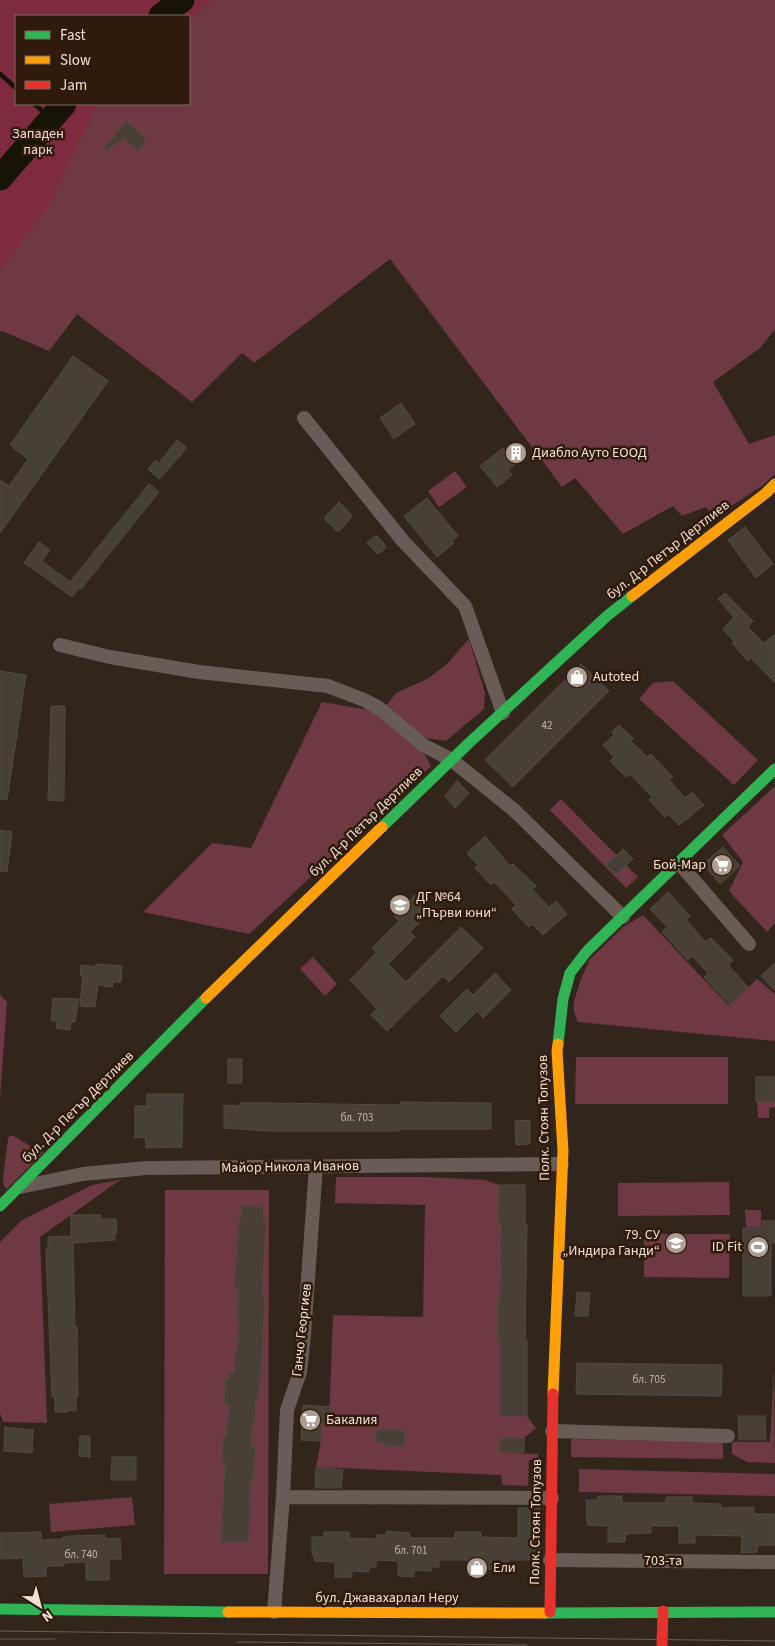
<svg xmlns="http://www.w3.org/2000/svg" width="775" height="1646" font-family="'Source Sans 3',sans-serif">
  <style>
    .green { fill: #6e3942; fill-rule: evenodd }
    .forest { fill: #7e2b3f }
    .lines { fill: none; stroke-linecap: round; stroke-linejoin: round }
    .stream { stroke: #171407; stroke-width: 4.5 }
    .river { stroke: #171407; stroke-width: 25 }
    .building { fill: #483f36; stroke: #534a41 }
    .street { stroke: #695b56; stroke-width: 14 }
    .fast { stroke: #30b455; stroke-width: 11 }
    .slow { stroke: #ff9f0a; stroke-width: 11 }
    .jam { stroke: #e5322d; stroke-width: 11 }
    .tram { stroke: #6b5f58; stroke-width: 1 }
    .labels { text-anchor: middle; dominant-baseline: central; stroke-width: 5; stroke-linejoin: round; paint-order: stroke }
    .number-label { font-size: 11px; fill: #c6b8af }
    .park-label { font-size: 14px; fill: #f6d9dd; stroke: #301a0b }
    .poi-label { font-size: 14px; fill: #f0e1d7; stroke: #301a0b; text-anchor: start }
    .street-label { font-size: 14px; fill: #f0e1d7; stroke: #301a0b }
  </style>
  <rect width="100%" height="100%" fill="#32251c"/>
  <path class="green" d="M0 0H775V329L760 348 713 382 749 444 775 435V474L762 486 713 518 706 507 682 516 673 506 623 534 575 478 562 487 390 259 254 363 242 353 192 402 77 314 49 351 2 331 0 332ZM16 16H189V104H16Z
    M455 471 467 487 439 507 428 491Z
    M469 639 485 693 484 709 446 741 425 738 385 707 396 693 429 678 448 663Z
    M673 681 758 760 734 785 639 699 653 683Z
    M322 702 375 711 422 749 431 766 249 934 143 912 212 843 251 848Z
    M775 786V923L767 932 729 891 743 862 722 835Z
    M561 799 638 877 626 888 550 810Z
    M643 915 729 1006 757 979 775 994V1041L578 1022 574 1012V1001L581 979 590 959 623 927Z
    M313 957 337 984 325 996 300 969Z
    M0 995 7 1002 0 1098Z
    M576 1057H728V1104H575Z
    M757 1102H775V1107L769 1108V1118H758Z
    M10 1135 16 1137 30 1146 44 1152 7 1189 4 1186 3 1178 8 1139Z
    M336 1177H425L485 1180 499 1185 501 1224 500 1301H498V1339L500 1340V1416H527L536 1428 524 1438 499 1452 538 1454 539 1460H529L528 1486 502 1485 501 1475 316 1467 321 1441 322 1423 329 1424 333 1315 423 1317 425 1205 335 1203Z
    M120 1180 40 1237 47 1423 3 1422 0 1413V1242L22 1220 92 1185Z
    M729 1182 730 1215 618 1216V1183Z
    M165 1190H269L268 1574H164Z
    M745 1210H761V1227H746Z
    M644 1234H730L729 1278 644 1277Z
    M774 1369 775 1463 747 1462 732 1454V1442H770Z
    M571 1439 723 1442V1459L571 1457Z
    M579 1469 775 1474V1496L579 1492Z
    M132 1497 135 1525 51 1532 49 1504Z"/>
  <path class="forest" d="M0 0H212L189 19V16H16V104H97L51 202 0 272Z"/>
  <g class="lines">
    <path class="stream" d="M0 74 16 88
      M34 104 51 118"/>
    <path class="river" d="M161 16 182 0
      M0 178 64 104"/>
  </g>
  <path class="building" d="M126 121 147 140 138 151 124 138 106 151 104 148Z
    M73 356 108 381 0 533V480L9 486 28 459 10 445Z
    M401 403 415 424 394 439 380 418Z
    M177 440 186 447 181 455 159 479 148 469 156 460 159 463Z
    M518 443 526 455 508 470 512 475 497 487 480 466 503 448 506 452Z
    M149 484 159 492 81 589 80 588 72 597 35 570V571L24 563 39 542 50 550 42 561 70 582Z
    M427 498 458 536 451 541 454 543 437 557 404 516Z
    M339 502 351 514V518L338 532 324 518Z
    M745 527 773 564 756 578 728 540Z
    M376 535 383 542 386 548 378 554 367 543Z
    M725 593 753 621 748 627 764 643 775 634V683L751 658 748 661 732 643 734 641 723 629 734 617 718 599Z
    M581 664 609 691 513 787 485 760Z
    M0 671 26 675 7 800 0 799Z
    M51 706H65L64 801 48 800Z
    M619 725 633 738 631 741 647 757 651 754 673 777 669 780 685 798 692 792 704 805 679 825 668 814 665 817 649 800 652 797 630 774 626 777 610 761 614 757 603 745 614 735 612 732Z
    M457 781 469 793 455 808 445 796Z
    M0 830 12 832 7 872 0 871Z
    M485 836 510 866 513 864 536 886 532 889 549 907 556 901 567 914 543 935 532 924 529 927 512 909 516 905 494 882 491 885 475 868 478 865 467 853Z
    M723 847 740 866 720 884 703 864Z
    M623 849 633 859 616 875 606 865Z
    M668 892 690 916 686 920 706 942 711 938 733 960 728 965 748 987 730 1005 704 977 708 973 692 956 688 960 662 932 667 927 650 909Z
    M415 895 431 911 410 932 415 937 388 964 406 982 461 927 483 948 449 982 443 976 387 1031 371 1015 377 1009 350 980 377 952 372 948 399 921 394 916Z
    M775 963V991L761 976Z
    M96 964 122 966 121 982H113L112 987 98 985 95 1007 80 1006 83 976H80L81 965 95 967Z
    M495 973 511 990 483 1018 477 1011 456 1032 440 1016 467 989 473 995Z
    M53 998 79 999 75 1022H71L70 1030 56 1028 57 1021H51Z
    M228 1059H242V1083H228Z
    M756 1077H775V1102H756Z
    M147 1094H183L182 1147 146 1148 145 1137 135 1138V1106H147Z
    M400 1102 491 1103V1129H399V1131H269L224 1128V1105L239 1106 240 1103H269L400 1105Z
    M530 1120V1144L516 1145 515 1121Z
    M499 1185H525V1224H527L525 1340H527V1416H500V1340H498V1301H500L501 1224H498Z
    M242 1205 264 1207 263 1220H266L262 1297H265L261 1373 258 1399H256L255 1422H253L251 1446H256L253 1479H251L249 1503H251L248 1542H221L225 1462H222L223 1436 226 1437 229 1404H224L225 1387V1379H228L229 1371 234 1372 235 1349H237L239 1319H237L238 1288 234 1287 239 1218H241Z
    M71 1215H101V1219H116L117 1233 115 1232V1240L73 1243 75 1327H77L78 1397 76 1398V1411L68 1410V1412H55V1397H52L46 1249H48V1237L71 1236Z
    M762 1221H775V1243H771V1296H743V1228H762Z
    M577 1292 590 1293 588 1316H575Z
    M577 1363 722 1365 721 1396 576 1394Z
    M303 1405 331 1407 330 1424 322 1423 321 1441 301 1440Z
    M738 1416H765L766 1440H739Z
    M5 1427 33 1430 32 1453 4 1451Z
    M376 1430H405L404 1446H385V1442H376Z
    M80 1436H90V1457L79 1456Z
    M500 1438H524V1452H499Z
    M112 1457H136V1480H111Z
    M316 1467 343 1470 341 1488H315Z
    M598 1496H622V1503H666V1497H692V1503L720 1504 721 1508 754 1507V1514H775V1545H758L757 1552 741 1553 742 1536 695 1535V1543H679V1526H651V1533L626 1534 625 1542H608V1526L587 1525 586 1500H597Z
    M518 1508H540V1560H509V1567H502V1569H484V1576H468V1560H439V1567H431V1571L414 1570V1577L398 1576V1561L376 1560V1567H369V1572L352 1571V1577H335V1562L314 1561 315 1555H312V1537H324V1532H349V1538L376 1539 377 1535H386V1531L410 1533V1538H455V1532H481L480 1537 518 1538Z
    M41 1532V1540L63 1539V1537L72 1536 105 1535V1539L120 1538 121 1559H109V1580H86V1562L64 1563V1566H46V1576L24 1577 23 1558 0 1559V1533Z"/>
  <g class="lines">
    <path class="street" d="M304 418 403 541 465 606 503 713
      M60 645 110 657 199 672 328 686 364 700 379 708 423 745 452 760 515 811 623 917
      M679 863 749 944
      M20 1187 83 1174 146 1168 562 1164
      M552 1431 728 1436
      M283 1497 552 1498
      M550 1560 775 1562
      M274 1612 283 1497 287 1410 300 1372 304 1335 316 1166"/>
    <path class="fast" d="M382 827 469 743 607 616 632 596
      M558 1044 563 999 570 973 587 951 775 769
      M0 1206 206 998
      M0 1609 228 1612
      M545 1613 775 1612"/>
    <path class="slow" d="M632 596 766 493 775 484
      M206 998 382 827
      M553 1394 563 1151 557 1051 558 1044
      M228 1612 545 1613"/>
    <path class="jam" d="M550 1612 553 1394
      M662 1646 663 1611"/>
    <path class="tram" d="M0 1631 775 1641
      M0 1639H55
      M237 1642 527 1645"/>
  </g>
  <defs>
    <g id="building-disc" transform="scale(1.125)"><circle r="9.5" fill="#ae9f96" stroke="#301a0b"/><path d="M-4-6H4V6H1V3H-1V6H-4ZM-2.5-4.3h1.7v1.8h-1.7ZM.8-4.3h1.7v1.8H.8ZM-2.5-1h1.7V.8h-1.7ZM.8-1h1.7V.8H.8Z" fill="#fff"/></g>
    <g id="shop-disc" transform="scale(1.125)"><circle r="9.5" fill="#ae9f96" stroke="#301a0b"/><path d="M-5-2.5h2.3a2.7 3.5 0 0 1 5.4 0H5L5.5 6h-11ZM-1.5-2.5h3a1.5 2.3 0 0 0-3 0Z" fill="#fff"/></g>
    <g id="supermarket-disc" transform="scale(1.125)"><circle r="9.5" fill="#ae9f96" stroke="#301a0b"/><path d="M-6-5.5h2.5l.6 2H6L4.5 2H-2.5L-4.4-4H-6ZM-1.5 3.2a1.3 1.3 0 1 0 .1 0ZM3 3.2a1.3 1.3 0 1 0 .1 0Z" fill="#fff"/></g>
    <g id="school-disc" transform="scale(1.125)"><circle r="9.5" fill="#ae9f96" stroke="#301a0b"/><path d="M0-5L7-2L0 1L-7-2ZM-4 1L0 2.5L4 1V4Q0 6-4 4Z" fill="#fff"/></g>
    <g id="stadium-disc" transform="scale(1.125)"><circle r="9.5" fill="#ae9f96" stroke="#301a0b"/><path d="M0-5a6.5 5 0 1 0 0 10a6.5 5 0 1 0 0-10ZM-3.5-1.8h7v3.6h-7Z" fill="#fff"/></g>
  </defs>
  <g fill-rule="evenodd">
    <use href="#building-disc" x="516" y="453"/>
    <use href="#shop-disc" x="577" y="677"/>
    <use href="#supermarket-disc" x="722" y="865"/>
    <use href="#school-disc" x="400" y="905"/>
    <use href="#school-disc" x="676" y="1243"/>
    <use href="#stadium-disc" x="758" y="1247"/>
    <use href="#supermarket-disc" x="310" y="1420"/>
    <use href="#shop-disc" x="477" y="1568"/>
  </g>
  <g class="labels">
    <g class="number-label">
      <text x="547" y="725">42</text>
      <text x="357" y="1117">бл. 703</text>
      <text x="649" y="1379">бл. 705</text>
      <text x="411" y="1550">бл. 701</text>
      <text x="81" y="1554">бл. 740</text>
    </g>
    <g class="park-label">
      <text x="38" y="134">Западен<tspan x="38" dy="16">парк</tspan></text>
    </g>
    <g class="poi-label">
      <text x="532" y="453">Диабло Ауто ЕООД</text>
      <text x="593" y="677">Autoted</text>
      <text x="706" y="865" text-anchor="end">Бой-Мар</text>
      <text x="416" y="897">ДГ №64<tspan x="416" dy="16">„Първи юни“</tspan></text>
      <text x="660" y="1235" text-anchor="end">79. СУ<tspan x="660" dy="16">„Индира Ганди“</tspan></text>
      <text x="742" y="1247" text-anchor="end">ID Fit</text>
      <text x="326" y="1420">Бакалия</text>
      <text x="493" y="1568">Ели</text>
    </g>
    <g class="street-label">
      <text transform="translate(668 550) rotate(-38)">бул. Д-р Петър Дертлиев</text>
      <text transform="translate(366 822) rotate(-44)">бул. Д-р Петър Дертлиев</text>
      <text transform="translate(78 1107) rotate(-45)">бул. Д-р Петър Дертлиев</text>
      <text transform="translate(544 1118) rotate(-91)">Полк. Стоян Топузов</text>
      <text transform="translate(290 1167) rotate(-1)">Майор Никола Иванов</text>
      <text transform="translate(302 1330) rotate(-84)">Ганчо Георгиев</text>
      <text transform="translate(536 1522) rotate(-89)">Полк. Стоян Топузов</text>
      <text x="663" y="1561">703-та</text>
      <text x="387" y="1598">бул. Джавахарлал Неру</text>
    </g>
  </g>
  <rect x="15" y="15" width="175" height="90" fill="#301a0b" stroke="#7d6a5d"/>
  <rect x="25" y="31" width="25" height="8" fill="#30b455" stroke="#7d6a5d"/>
  <text x="60" y="40" font-size="15" fill="#f0e1d7">Fast</text>
  <rect x="25" y="56" width="25" height="8" fill="#ff9f0a" stroke="#7d6a5d"/>
  <text x="60" y="65" font-size="15" fill="#f0e1d7">Slow</text>
  <rect x="25" y="81" width="25" height="8" fill="#e5322d" stroke="#7d6a5d"/>
  <text x="60" y="90" font-size="15" fill="#f0e1d7">Jam</text>
  <g transform="translate(40 1606) rotate(144)" stroke="#301a0b" stroke-width="4" paint-order="stroke">
  <path d="M0-4L9 19L0 12L-9 19Z" fill="#f0e1d7"/>
  <text y="-8" font-size="14" font-weight="bold" text-anchor="middle" fill="#f0e1d7">N</text>
  </g>
</svg>
